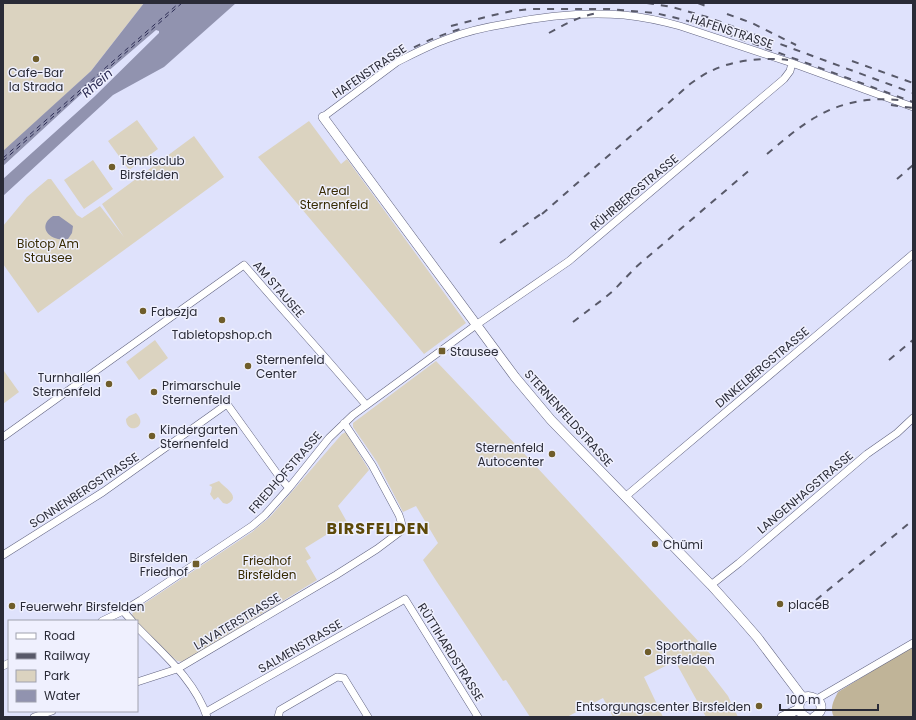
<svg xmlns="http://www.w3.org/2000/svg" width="916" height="720" font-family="Poppins,sans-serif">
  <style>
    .green { fill: #dbd3c0 }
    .forest { fill: #c0b498 }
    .water { fill: #9193af }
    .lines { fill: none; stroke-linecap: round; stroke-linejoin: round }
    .ferry { stroke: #2d2d55; stroke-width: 1; stroke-dasharray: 5 4; stroke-linecap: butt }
    .street-casing { stroke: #626481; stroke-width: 8 }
    .secondary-casing { stroke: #626481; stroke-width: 10 }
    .street { stroke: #fff; stroke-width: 7 }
    .secondary { stroke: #fff; stroke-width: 9 }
    .rail { stroke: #585969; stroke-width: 2; stroke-dasharray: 7 7; stroke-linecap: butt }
    .poi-dot { fill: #6f5d2b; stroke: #eff0fe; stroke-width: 1.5 }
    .labels { text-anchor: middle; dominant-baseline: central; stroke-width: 3; stroke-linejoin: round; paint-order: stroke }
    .street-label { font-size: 12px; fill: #2a2b37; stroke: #eff0fe }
    .poi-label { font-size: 12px; fill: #2a2b37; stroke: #eff0fe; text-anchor: start }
    .park-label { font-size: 12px; fill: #382b03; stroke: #eff0fe }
    .water-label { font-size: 13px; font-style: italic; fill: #2d2d55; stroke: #eff0fe }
    .district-label { font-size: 16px; font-weight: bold; letter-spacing: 1px; fill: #5d4909; stroke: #eff0fe }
  </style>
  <rect width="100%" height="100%" fill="#dfe2fc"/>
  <path class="green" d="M3 3H144L91 71 3 152Z
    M137 120 158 149 129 170 108 141Z
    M309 121 341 164 347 159 466 323 424 354 258 157Z
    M194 136 224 177 38 313 3 264V226L27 197 48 179H51L77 215 82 218 100 206 124 237 102 204Z
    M93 160 113 189 84 209 64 180Z
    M155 340 168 358 139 380 126 362Z
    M436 361 519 448 713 657 704 665 728 696 738 717H706L675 661 644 677 663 717H613L603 698 567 717H530L506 680 503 681 435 579 423 560 438 543 416 506 403 512 377 462 353 427V423Z
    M3 371H4L19 392 3 404Z
    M136 413C150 427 126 436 126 419L129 416Z
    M346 432 369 470 338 506 347 522 305 548 311 558 306 561 317 580 183 662 177 661 171 656 134 619 132 616 133 611 252 532 270 517 342 434Z
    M219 481C225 488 242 497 227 504L223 503 218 497 214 500 210 494 211 492 212 487 209 485Z"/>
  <path class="forest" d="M913 646V717H834C829 708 834 700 838 692Z"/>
  <path class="water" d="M144 3H236L164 67 113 95 3 196V179L94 97 159 33V31L156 30 78 97 3 166V151L91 71Z
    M53 216H59L73 226 72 233 68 239C65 239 62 240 58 239 45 236 40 224 53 216Z"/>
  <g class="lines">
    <path class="ferry" d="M3 158 179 3
      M3 161 182 3"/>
    <g class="street-casing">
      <path id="street" d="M323 117 397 62C413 54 430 45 447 39 465 32 486 27 505 24 544 16 584 12 624 15 643 17 662 21 680 26L792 63 913 107
        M3 437 244 265C284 312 326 357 366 405
        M625 497 913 254
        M3 555 103 492 227 404 281 479 289 488
        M711 585 739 563 867 454 897 433 913 418
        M123 611 132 621
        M102 621 123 611 141 600 252 526 265 515 289 488 329 438 353 415 476 325 569 261 784 79 790 71 792 63
        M137 627C163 654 195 680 207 717
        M3 666 9 663
        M137 682 177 669 336 575 377 549 401 531C403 525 401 521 399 515L372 465 344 423
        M817 699 913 643
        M206 712 405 599 478 717
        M34 717 52 711
        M278 717 280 710 337 677 344 678 368 717"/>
    </g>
    <g class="secondary-casing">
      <path id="secondary" d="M323 117 515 377 551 420 711 585 737 614 757 637 803 698
        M782 717 799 709
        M806 717C802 715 799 712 799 707 800 684 836 704 814 717"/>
    </g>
    <use href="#street" class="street"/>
    <use href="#secondary" class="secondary"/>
    <path class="rail" d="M647 3 672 7 707 17 913 93
      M698 3 706 6
      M727 14 752 23 796 45
      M451 26 494 15 512 11 532 9H609L655 13 685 20 719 31 913 102
      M549 33C565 24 580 16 598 13
      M852 61 913 83
      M378 69C403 51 431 38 460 29
      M891 105 913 108
      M767 154C783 141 798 127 816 117 841 102 871 97 899 100
      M897 179 913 165
      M542 214 690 84C697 79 704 74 711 71 733 60 764 57 788 60
      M500 243 545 211
      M573 322 602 300 613 291 636 267 752 168
      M889 360 913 340
      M816 600 913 520"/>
  </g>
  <g class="poi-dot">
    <circle cx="36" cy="59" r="4"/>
    <circle cx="112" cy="167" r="4"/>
    <circle cx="143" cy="311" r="4"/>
    <circle cx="222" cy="320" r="4"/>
    <rect x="438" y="347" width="8" height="8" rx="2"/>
    <circle cx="248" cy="366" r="4"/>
    <circle cx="109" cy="384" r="4"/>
    <circle cx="154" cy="392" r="4"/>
    <circle cx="152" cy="436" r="4"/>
    <circle cx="552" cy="454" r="4"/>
    <circle cx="655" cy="544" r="4"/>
    <rect x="192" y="560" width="8" height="8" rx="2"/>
    <circle cx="780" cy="604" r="4"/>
    <circle cx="12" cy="606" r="4"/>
    <circle cx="648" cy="652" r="4"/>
    <circle cx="759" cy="706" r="4"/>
  </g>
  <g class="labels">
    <g class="street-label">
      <text transform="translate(732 31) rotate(18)">HAFENSTRASSE</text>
      <text transform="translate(369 71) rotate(-34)">HAFENSTRASSE</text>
      <text transform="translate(634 192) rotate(-40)">RÜHRBERGSTRASSE</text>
      <text transform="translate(279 289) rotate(49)">AM STAUSEE</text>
      <text transform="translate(762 367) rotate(-40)">DINKELBERGSTRASSE</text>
      <text transform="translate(569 418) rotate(48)">STERNENFELDSTRASSE</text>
      <text transform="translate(285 472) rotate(-49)">FRIEDHOFSTRASSE</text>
      <text transform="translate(84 490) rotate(-33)">SONNENBERGSTRASSE</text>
      <text transform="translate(805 492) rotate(-40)">LANGENHAGSTRASSE</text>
      <text transform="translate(237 621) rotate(-31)">LAVATERSTRASSE</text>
      <text transform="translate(300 646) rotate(-30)">SALMENSTRASSE</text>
      <text transform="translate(451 652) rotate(58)">RÜTTIHARDSTRASSE</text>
    </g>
    <g class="poi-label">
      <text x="36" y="72" text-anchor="middle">Cafe-Bar<tspan x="36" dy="14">la Strada</tspan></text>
      <text x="120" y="160">Tennisclub<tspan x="120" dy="14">Birsfelden</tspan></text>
      <text x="151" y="311">Fabezja</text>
      <text x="222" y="334" text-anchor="middle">Tabletopshop.ch</text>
      <text x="450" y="351">Stausee</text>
      <text x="256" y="359">Sternenfeld<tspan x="256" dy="14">Center</tspan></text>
      <text x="101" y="377" text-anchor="end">Turnhallen<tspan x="101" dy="14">Sternenfeld</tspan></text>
      <text x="162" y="385">Primarschule<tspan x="162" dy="14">Sternenfeld</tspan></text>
      <text x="160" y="429">Kindergarten<tspan x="160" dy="14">Sternenfeld</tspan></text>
      <text x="544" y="447" text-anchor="end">Sternenfeld<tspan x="544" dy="14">Autocenter</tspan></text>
      <text x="663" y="544">Chümi</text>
      <text x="188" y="557" text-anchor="end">Birsfelden<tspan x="188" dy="14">Friedhof</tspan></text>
      <text x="788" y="604">placeB</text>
      <text x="20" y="606">Feuerwehr Birsfelden</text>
      <text x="656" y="645">Sporthalle<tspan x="656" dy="14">Birsfelden</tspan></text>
      <text x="751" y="706" text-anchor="end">Entsorgungscenter Birsfelden</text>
    </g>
    <g class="park-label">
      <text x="334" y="190">Areal<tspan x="334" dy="14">Sternenfeld</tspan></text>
      <text x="48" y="243">Biotop Am<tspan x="48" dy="14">Stausee</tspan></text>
      <text x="267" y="560">Friedhof<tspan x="267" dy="14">Birsfelden</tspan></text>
    </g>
    <g class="water-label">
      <text transform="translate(97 83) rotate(-41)">Rhein</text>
    </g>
    <g class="district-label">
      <text x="378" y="528">BIRSFELDEN</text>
    </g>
  </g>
  <rect width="916" height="720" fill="none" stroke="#2a2b37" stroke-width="8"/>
  <rect x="8" y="620" width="130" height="92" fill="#eff0fe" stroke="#a0a1ae"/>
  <rect x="16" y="633" width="20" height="6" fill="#ffffff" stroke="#a0a1ae"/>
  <text x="44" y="640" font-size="12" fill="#2a2b37">Road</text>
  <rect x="16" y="653" width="20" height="6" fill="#585969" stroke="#a0a1ae"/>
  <text x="44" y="660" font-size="12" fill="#2a2b37">Railway</text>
  <rect x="16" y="670" width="20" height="12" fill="#dbd3c0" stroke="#a0a1ae"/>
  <text x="44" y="680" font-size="12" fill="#2a2b37">Park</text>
  <rect x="16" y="690" width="20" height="12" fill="#9193af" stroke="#a0a1ae"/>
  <text x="44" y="700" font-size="12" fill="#2a2b37">Water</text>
  <path d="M780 704v6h98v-6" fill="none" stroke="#2a2b37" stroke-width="2"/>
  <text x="786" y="704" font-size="12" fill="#2a2b37" stroke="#eff0fe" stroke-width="3" paint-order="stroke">100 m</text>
</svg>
